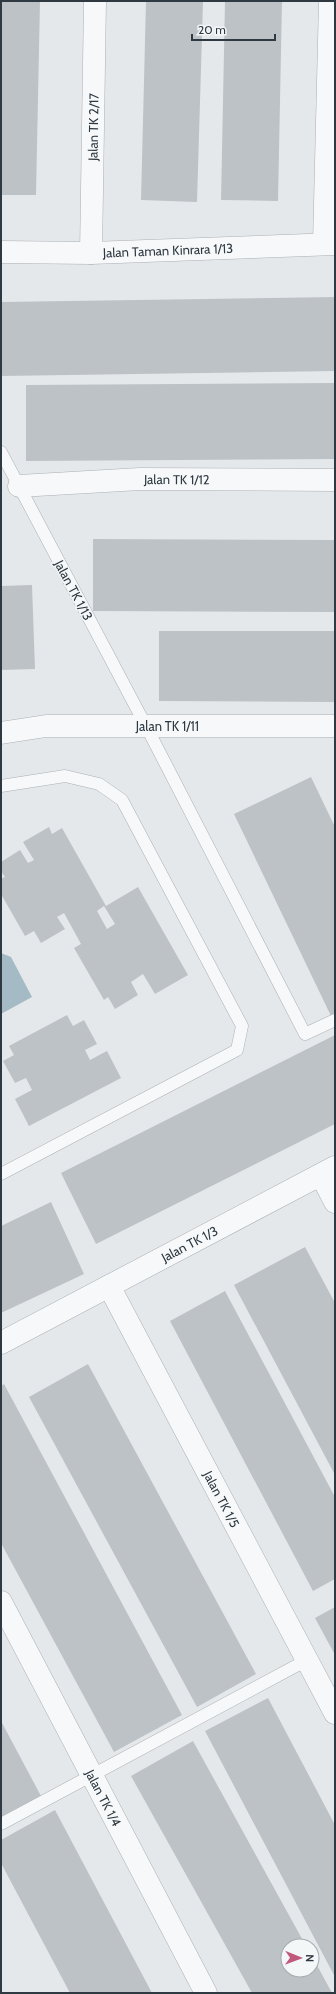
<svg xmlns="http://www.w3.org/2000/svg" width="336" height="1994" font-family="Cabin,sans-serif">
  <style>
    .water { fill: #a4bbc6 }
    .building { fill: #bdc2c7; fill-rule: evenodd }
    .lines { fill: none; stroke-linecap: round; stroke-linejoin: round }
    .service-casing { stroke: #aab0b5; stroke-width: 13 }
    .minor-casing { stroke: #aab0b5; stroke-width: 23 }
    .tertiary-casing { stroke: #aab0b5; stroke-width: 23 }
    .service { stroke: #f7f8f9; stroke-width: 12 }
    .minor { stroke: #f7f8f9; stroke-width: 22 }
    .tertiary { stroke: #f7f8f9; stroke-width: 22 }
    .labels { text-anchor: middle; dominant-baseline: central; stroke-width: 3; stroke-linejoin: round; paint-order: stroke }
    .street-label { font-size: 13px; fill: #2e3942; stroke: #f4f7f8 }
  </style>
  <rect width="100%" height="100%" fill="#e5e8eb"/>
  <path class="water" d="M1 953 11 957 32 997 1 1014Z"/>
  <path class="building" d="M1 1H40L36 195H1Z
    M146 1H203L197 202 141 200Z
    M225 1H282L278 201 221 200Z
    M335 297V371L1 376V302Z
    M335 383V459L26 461V385Z
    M93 539 335 540V612L93 611Z
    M32 585 35 669 1 670V586Z
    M159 631H335V702L159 701Z
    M311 777 335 827V1014L331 1016 234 814Z
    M49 827 52 834 62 828 106 906 138 887 188 975 155 994 143 974 131 982 138 995 115 1009 108 997 104 1000 74 948 81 944 64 913 57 917 65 929 41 943 34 931 25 936 1 894V879L5 877 1 871V862L20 850 28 863 34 860 23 842ZM104 906 115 924 107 929 97 911Z
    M67 1015 73 1026 84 1020 97 1044 85 1050 90 1060 107 1051 121 1078 29 1126 15 1099 32 1090 26 1078 15 1083 3 1061 14 1055 9 1046Z
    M335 1035V1124L96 1244 61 1173Z
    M51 1202 84 1274 1 1313V1226Z
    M305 1247 335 1303V1475L234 1285Z
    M225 1291 335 1497V1579L313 1591 170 1321Z
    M88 1364 256 1674 197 1707 29 1397Z
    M4 1384 182 1715 114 1752 1 1543V1386Z
    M335 1607V1655L315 1618Z
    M268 1698 335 1825V1977L205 1731Z
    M1 1721 41 1796 1 1817Z
    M193 1741 306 1946H288V1970H312V1956L332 1993H252L131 1776Z
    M55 1810 152 1993H70L1 1863V1840Z"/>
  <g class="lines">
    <g class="service-casing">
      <path id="service" d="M1 452 147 728 305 1034 335 1020
        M1 786 65 776 99 784 122 800 242 1026 237 1050 1 1174
        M1 1824 307 1660"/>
    </g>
    <g class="minor-casing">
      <g id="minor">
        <path d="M324 244 330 1"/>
        <path id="s1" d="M91 253 95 1"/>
        <path id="s2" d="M19 486 140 479 335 480"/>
        <path id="s3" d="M1 733 46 726H335"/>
        <path d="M321 1175 335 1202"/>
        <path id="s4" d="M109 1286 335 1713"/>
        <path id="s5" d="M1 1343 335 1167"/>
        <path id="s6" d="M1 1602 206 1993"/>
      </g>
    </g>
    <g class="tertiary-casing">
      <g id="tertiary">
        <path id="s7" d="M1 252 91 253 335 244"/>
      </g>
    </g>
    <use href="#service" class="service"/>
    <use href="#minor" class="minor"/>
    <use href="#tertiary" class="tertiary"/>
  </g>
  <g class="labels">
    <g class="street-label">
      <text stroke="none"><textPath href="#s1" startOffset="126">Jalan TK 2/17</textPath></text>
      <text stroke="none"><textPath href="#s7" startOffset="167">Jalan Taman Kinrara 1/13</textPath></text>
      <text stroke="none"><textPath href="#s2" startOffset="158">Jalan TK 1/12</textPath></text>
      <text transform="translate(74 590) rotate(62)">Jalan TK 1/13</text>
      <text stroke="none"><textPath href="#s3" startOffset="167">Jalan TK 1/11</textPath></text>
      <text stroke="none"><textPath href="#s5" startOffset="213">Jalan TK 1/3</textPath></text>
      <text stroke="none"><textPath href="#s4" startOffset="241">Jalan TK 1/5</textPath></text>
      <text stroke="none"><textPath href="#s6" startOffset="221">Jalan TK 1/4</textPath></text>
    </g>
  </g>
  <rect width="336" height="1994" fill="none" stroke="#2e3942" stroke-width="4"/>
  <g transform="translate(300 1958) rotate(91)"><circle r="19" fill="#f4f7f8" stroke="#a5abaf"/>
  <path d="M0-3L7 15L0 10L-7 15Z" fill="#c0597b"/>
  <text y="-6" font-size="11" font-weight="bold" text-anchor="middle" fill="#2e3942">N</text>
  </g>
  <path d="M192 34v6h83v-6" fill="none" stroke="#2e3942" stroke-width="2"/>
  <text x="198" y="34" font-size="12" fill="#2e3942" stroke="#f4f7f8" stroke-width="3" paint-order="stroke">20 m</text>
</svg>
